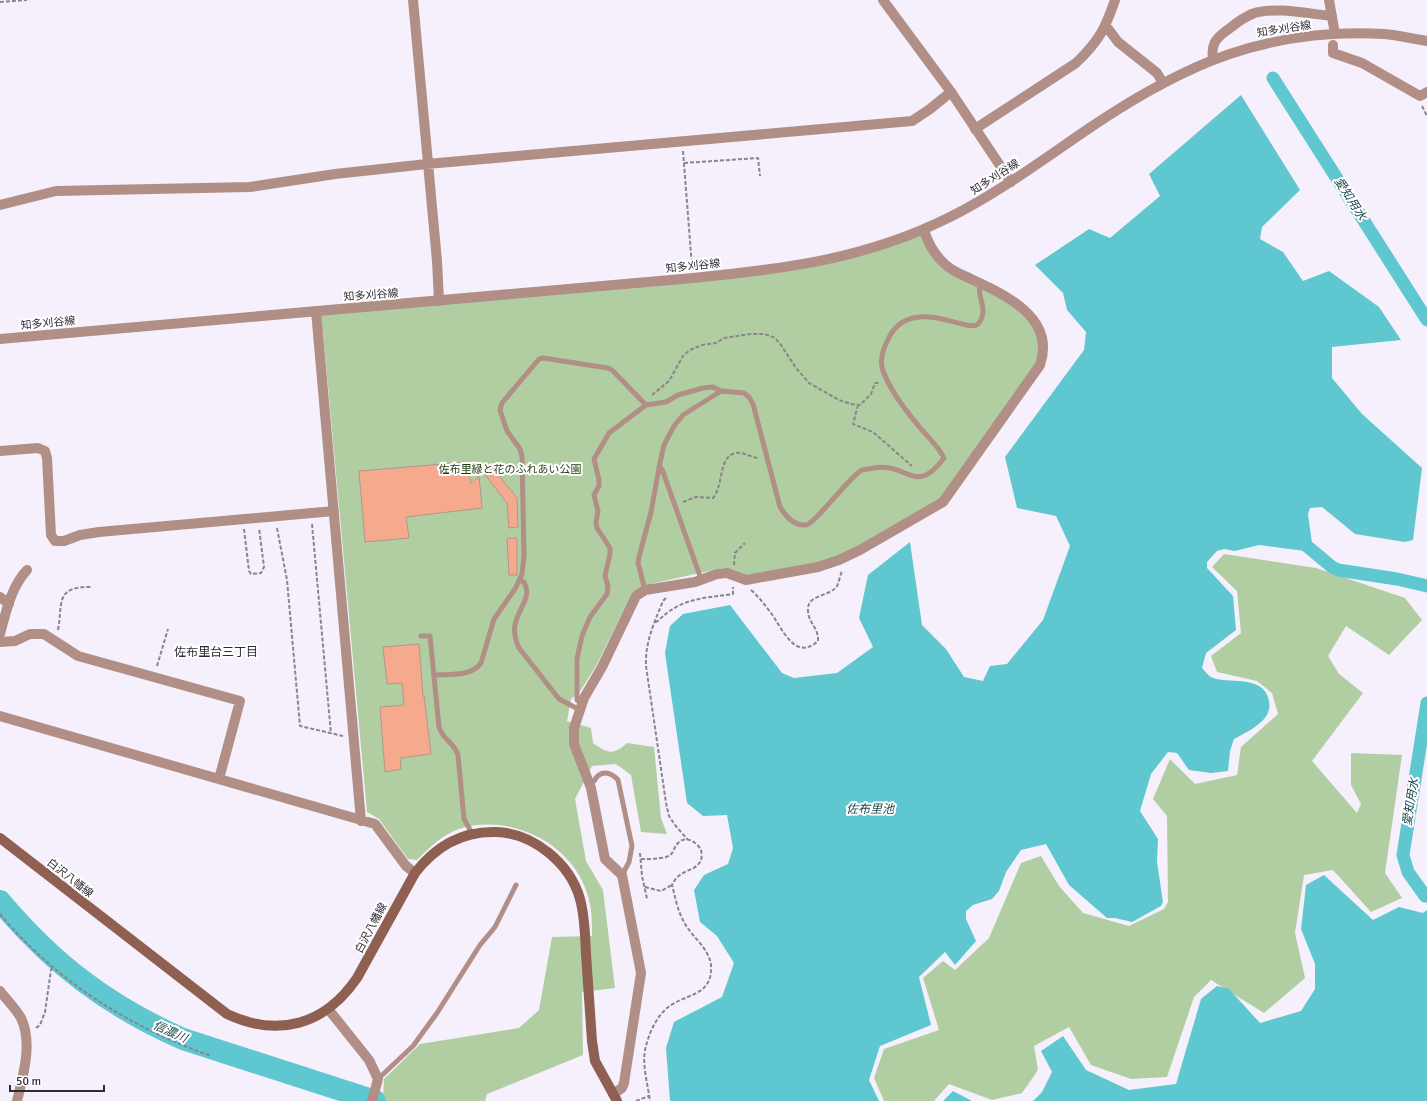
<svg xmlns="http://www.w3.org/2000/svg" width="1427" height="1101" font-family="Signika,'Noto Sans JP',sans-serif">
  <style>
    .green { fill: #b1cea3 }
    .water { fill: #5fc7d0 }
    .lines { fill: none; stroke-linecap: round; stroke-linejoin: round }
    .canal { stroke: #5fc7d0; stroke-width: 13 }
    .river { stroke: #5fc7d0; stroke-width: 22 }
    .building { fill: #f5aa8d; stroke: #b3968b }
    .path { stroke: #89848f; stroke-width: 2; stroke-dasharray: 4 2; stroke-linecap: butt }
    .service { stroke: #b18f86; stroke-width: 5 }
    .minor { stroke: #b18f86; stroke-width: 10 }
    .tertiary { stroke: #b18f86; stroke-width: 10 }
    .secondary { stroke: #8f6052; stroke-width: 10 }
    .labels { text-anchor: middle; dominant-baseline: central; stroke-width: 4; stroke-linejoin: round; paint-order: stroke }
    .street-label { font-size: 11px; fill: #2f2b35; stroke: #fff }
    .park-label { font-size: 11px; fill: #1f390e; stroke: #fff }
    .water-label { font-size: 12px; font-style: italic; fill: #17474a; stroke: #fff }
    .neighbourhood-label { font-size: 12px; fill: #2f2b35; stroke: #fff }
  </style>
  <rect width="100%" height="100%" fill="#f5f0fb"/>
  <path class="green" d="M924 230 946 265 993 290 1038 326 1042 357 943 502 839 560 746 580 727 573 723 568 650 584 632 593 596 666 581 690 571 699 567 721 591 728 593 743C607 753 613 756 627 743L654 747 661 818 667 834 641 832 631 775 616 764 592 766 575 799 586 861 603 890 615 988 582 992 583 1055 487 1094 485 1101H387L383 1099 384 1079 420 1044 519 1028 539 1010 552 937 592 936C592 921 592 907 587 893 571 842 509 813 459 829 442 835 429 848 417 860L408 859 379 819 367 812 323 332 316 311 772 270Z
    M1224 554 1316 568 1405 598 1422 620 1389 655 1346 626 1328 656 1339 674 1363 693 1312 761 1357 813 1361 804 1351 785V753L1402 755 1385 873 1402 898 1371 912 1333 870 1304 875 1295 933 1305 978 1264 1013 1211 980 1194 997 1167 1077 1131 1079 1091 1065 1069 1027 1034 1046 1038 1070 1022 1093 992 1100 949 1084 934 1101H884L874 1078 884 1049 939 1030 923 978 943 961 955 970 989 938 1021 863 1041 856 1059 886 1083 913 1129 926 1164 909 1168 902 1167 816 1153 799 1170 759 1195 784 1237 775 1241 747 1278 714 1272 693 1257 681 1217 672 1211 656 1241 633 1237 591 1212 567Z"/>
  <path class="water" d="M1241 95 1300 190 1262 227 1260 239 1283 252 1303 281 1329 271 1379 307 1401 340 1332 347V378L1362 414 1422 468 1413 540 1405 542 1355 534 1322 507 1310 508 1308 514 1312 543 1305 551 1259 545 1235 551 1224 549 1217 551 1207 562V568L1233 596 1236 630 1206 653 1202 668C1205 671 1208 675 1211 677 1226 685 1264 673 1269 701 1273 721 1248 731 1234 739L1230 751 1228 771 1211 773 1189 770 1177 753 1168 752 1151 774 1140 811 1158 839 1157 862 1163 902 1161 906 1132 922 1115 918H1107L1069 885 1046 844 1021 850 1006 872 999 891 992 899 973 905 966 911V919L976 941 955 965 945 952 919 977 931 1025 880 1046 869 1080 879 1101H670L666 1048 674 1022 722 997 734 963 717 936 700 922 694 890 704 875 728 864 733 848 727 815 703 816 687 803 665 653 670 626 683 614 730 605 782 673 794 678 837 673 873 647 859 618 868 575 910 542 922 625 946 649 964 677 983 681 990 666 1007 664 1043 620 1070 546 1056 516 1017 508 1005 457 1084 350 1086 332 1067 310 1063 293 1035 265 1089 229 1110 238 1160 196 1149 174Z
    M1324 875 1373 920 1399 907 1423 913 1427 910V1101H1033L1042 1092 1052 1072 1041 1051 1063 1036 1086 1070 1129 1090 1176 1084 1201 999 1217 986 1229 989 1260 1023 1301 1011 1315 989V964L1301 929 1306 885Z
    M953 1091 972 1101H943Z"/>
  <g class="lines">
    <path class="canal" d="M1273 78 1427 320
      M1296 537 1332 567 1338 570 1397 579 1427 586
      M1425 896 1408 872 1403 855 1427 703"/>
    <path class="river" d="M0 901C53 964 108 1006 183 1039L375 1101"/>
  </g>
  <path class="building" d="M467 462 471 484 479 476 482 508 406 517 409 538 365 542 359 471Z
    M490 464 517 498 518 527 509 528 507 503 483 472Z
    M507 538H517V575H509Z
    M419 644 423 696H424L431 754 400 758 401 769 385 772 380 707 404 705 402 683 387 684 383 647Z"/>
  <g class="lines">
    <path class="path" d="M0 2 27 0
      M1422 106 1427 116
      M683 151 692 267
      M684 163 758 158 760 176
      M652 395 669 381 683 356 690 350 702 345 716 343 724 338 750 334H765L775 338 781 345 796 368 809 383 839 400 851 404 860 405 871 394 875 383H879
      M858 405 853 424 873 432 912 466
      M683 502 696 497 713 498C724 485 718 456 736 453 743 452 751 457 758 458
      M312 524 331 734
      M277 528 287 580 300 726 343 736
      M244 529 249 571 251 574 261 573 264 567 259 528
      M734 565 735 553 745 543
      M751 590C759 597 765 605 771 613 782 628 795 662 818 641 819 628 808 623 808 610 807 594 830 597 837 586 839 582 840 576 842 571
      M666 598 663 601C654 623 645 642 646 666L666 803 669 816 675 825 688 840
      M655 622 658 621C680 598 704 598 733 594V587
      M58 630C63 605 54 586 91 587
      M157 666 168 629
      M640 853 642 876 647 899
      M641 859C649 859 659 859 666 857 674 855 673 848 678 843 686 835 697 842 701 850 702 854 702 859 700 862 693 873 680 868 672 885 675 896 677 909 683 920 690 936 710 948 711 966 713 999 680 993 664 1011 655 1020 649 1034 646 1046 641 1062 648 1085 650 1101
      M645 887 661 891 672 885
      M0 914C56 981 129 1027 211 1056
      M36 1028 40 1025 45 1012 51 970 53 967
      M636 1101 649 1096"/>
    <path class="service" d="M659 467 662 469 701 579
      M520 580 524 582C536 604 503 615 519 648L559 699 580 710
      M645 590 638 563 639 557 651 512 660 463 664 445 674 426 683 415 721 391 744 393 749 397 753 404 780 507C786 516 793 526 806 525 815 524 848 478 862 470 865 469 871 469 874 468 908 462 915 497 944 458 939 447 929 438 921 429 907 412 891 392 883 371 880 362 882 352 886 344 906 290 969 335 978 324 990 310 976 296 980 284
      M421 636H430L439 727C442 739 454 742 458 755L464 819 472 833
      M434 675C450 674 471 677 481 663L494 619 515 589 522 574 524 556 522 456 520 449 507 431 500 410 502 403 539 359 543 358 608 368 612 370 646 405
      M582 704 577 700V659L582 636 590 617 607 594 608 586 605 576 610 554V548L597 528 596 522 598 511 594 495 599 486V480L594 459 609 433 646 405 666 402 678 395 703 388 713 387 721 391
      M589 783 594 781C600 770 610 771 618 780L632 846 629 862 622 875
      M378 1079 413 1046 437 1013 480 945 495 927 516 885"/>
    <path class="minor" d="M413 0 437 261 439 301
      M1329 0 1335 34
      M1106 26 1118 42 1157 73 1163 83
      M1333 45V53L1362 63 1420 96 1427 92
      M1213 59C1211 45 1215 39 1226 31 1234 25 1242 18 1252 14 1273 6 1309 14 1332 16
      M975 129 1076 63C1099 41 1105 29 1115 0
      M0 205 56 191 250 187 335 174 427 164 912 121 930 109 951 92
      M316 311 361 821
      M0 451 38 448 45 451 47 458 51 535 55 541H64L80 535 99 532 334 511
      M0 597 9 604
      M0 634C6 612 11 587 27 570
      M0 642 15 641 30 634H44L78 656 240 701 219 779
      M0 716 375 824 406 866 415 873
      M0 991C7 1000 16 1009 21 1018 33 1043 23 1076 17 1101
      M329 1010 369 1060 378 1079 372 1101
      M613 1094 622 1088 624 1083 641 973 622 875 605 859 591 788 574 744V728L584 698 602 667 636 596 645 590 695 582 717 574 727 573 746 580 818 567 839 560 860 550 943 502 1040 365C1056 318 1006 295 971 279 963 275 954 272 947 266 936 257 928 243 924 230"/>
    <path class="tertiary" d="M883 0 951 92 1011 182
      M0 339 693 278C785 269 866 259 950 217 1000 192 1045 158 1091 127 1186 63 1266 28 1384 34 1398 35 1413 39 1427 41"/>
    <path class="secondary" d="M0 838 227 1014C278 1038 325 1025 357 978L415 873C435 847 462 831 496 832 533 833 570 863 580 899 585 917 585 936 586 954 588 983 590 1012 592 1041L595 1061 617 1101"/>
  </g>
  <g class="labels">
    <g class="street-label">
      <text transform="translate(1284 29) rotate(-9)">知多刈谷線</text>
      <text transform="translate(995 177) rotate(-33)">知多刈谷線</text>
      <text transform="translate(693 266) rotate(-6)">知多刈谷線</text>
      <text transform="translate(371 295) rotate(-4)">知多刈谷線</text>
      <text transform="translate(48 323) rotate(-5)">知多刈谷線</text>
      <text transform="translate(70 878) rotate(38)">白沢八幡線</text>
      <text transform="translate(371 928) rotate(-62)">白沢八幡線</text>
    </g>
    <g class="park-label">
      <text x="510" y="469">佐布里緑と花のふれあい公園</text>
    </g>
    <g class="water-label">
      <text transform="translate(1350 199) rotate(57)">愛知用水</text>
      <text transform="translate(1411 802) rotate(-81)">愛知用水</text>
      <text x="870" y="809">佐布里池</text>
      <text transform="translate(170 1032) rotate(24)">信濃川</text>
    </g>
    <g class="neighbourhood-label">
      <text x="216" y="652">佐布里台三丁目</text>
    </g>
  </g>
  <path d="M10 1085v6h94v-6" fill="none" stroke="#2f2b35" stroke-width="2"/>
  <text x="16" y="1085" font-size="12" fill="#2f2b35" stroke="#ffffff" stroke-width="3" paint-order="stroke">50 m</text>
</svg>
